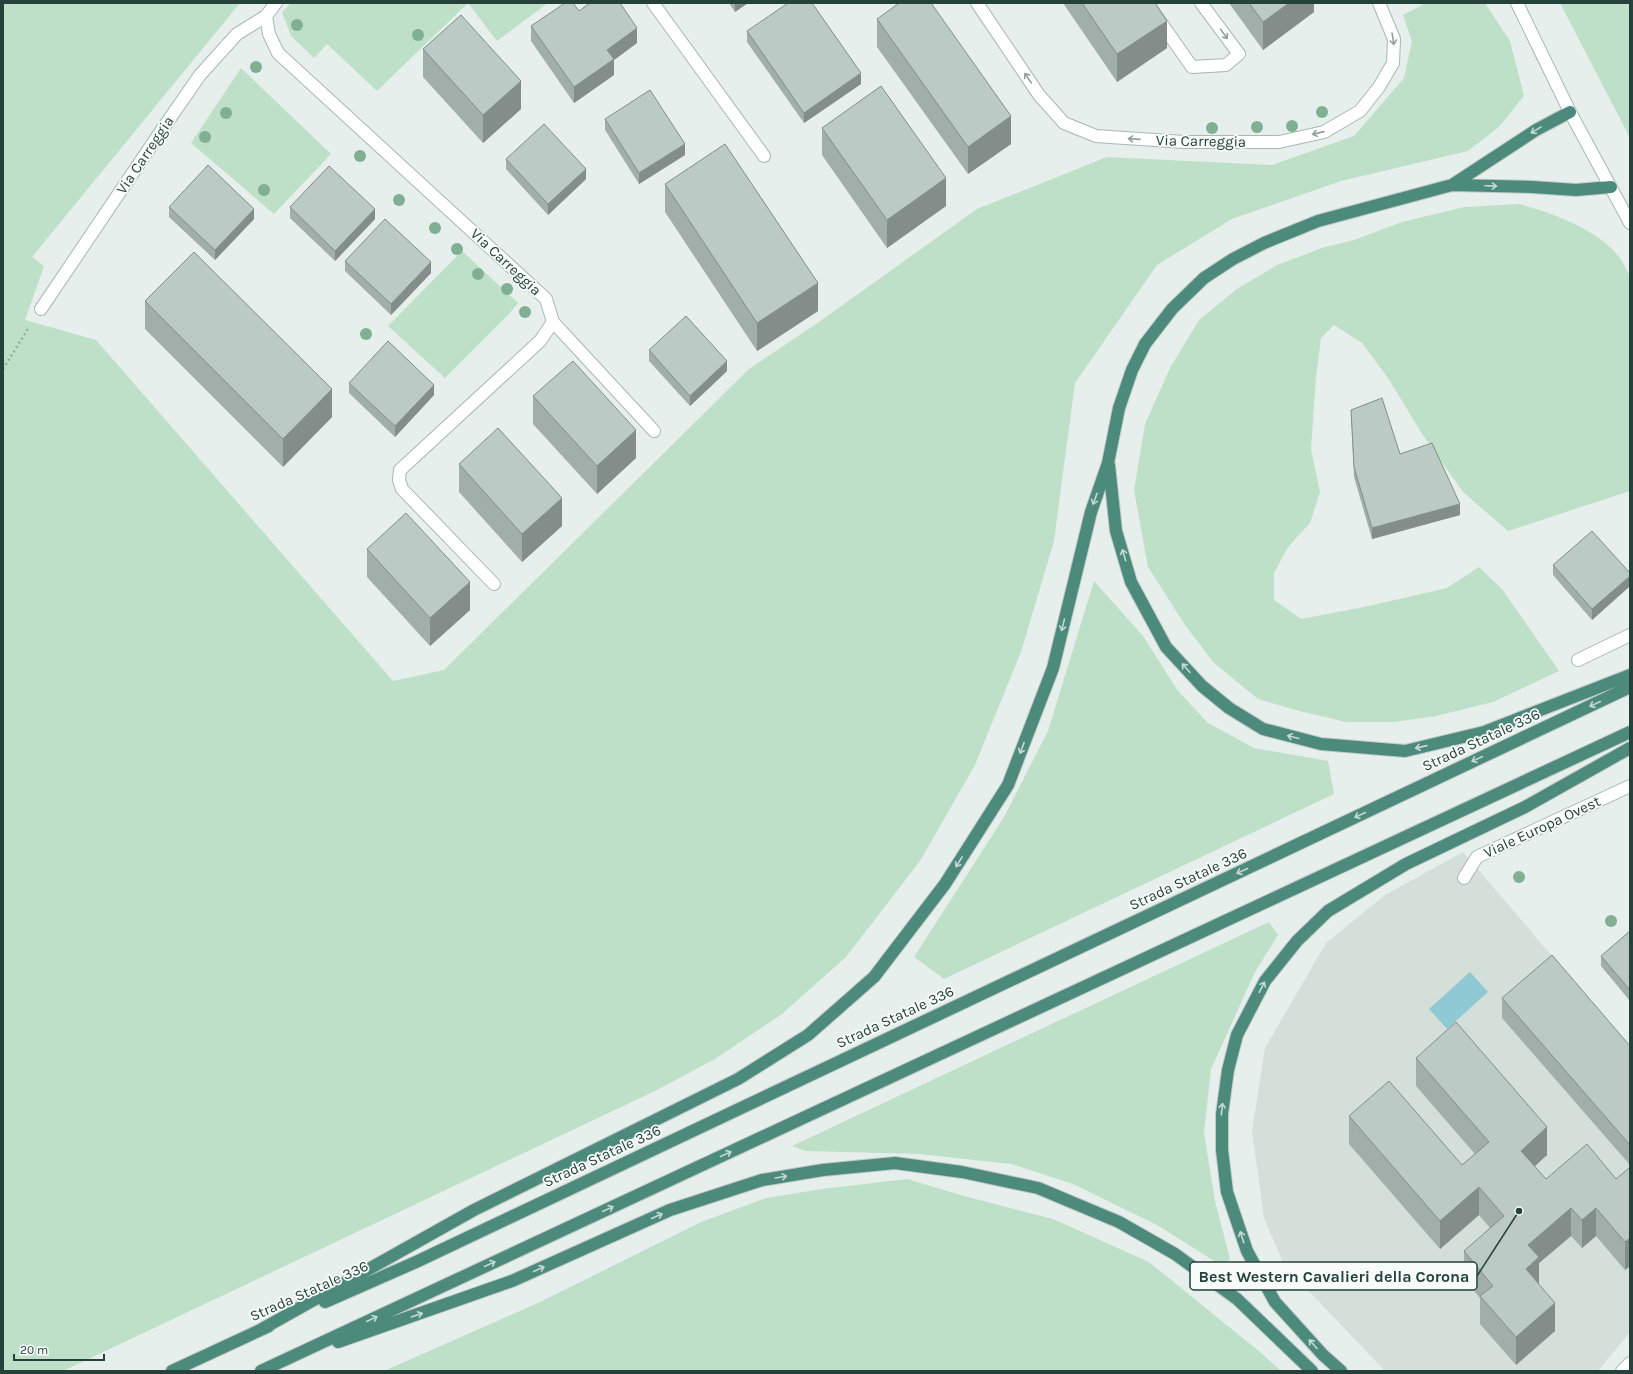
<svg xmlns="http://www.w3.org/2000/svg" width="1633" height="1374" font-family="Karla,sans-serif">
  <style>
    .built { fill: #d4dfda }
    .green { fill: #bfe0c8 }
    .water { fill: #8ec9d4 }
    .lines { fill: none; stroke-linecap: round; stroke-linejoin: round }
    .service-casing { stroke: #a8b8b2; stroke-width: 14 }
    .minor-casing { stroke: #a8b8b2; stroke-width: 14 }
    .tertiary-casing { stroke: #a8b8b2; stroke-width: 14 }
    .trunk-casing { stroke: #c2cac8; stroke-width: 14 }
    .path { stroke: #86b3a5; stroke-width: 2.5; stroke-dasharray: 2 3; stroke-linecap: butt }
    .service { stroke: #fff; stroke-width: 12 }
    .minor { stroke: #fff; stroke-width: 12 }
    .tertiary { stroke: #fff; stroke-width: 12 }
    .trunk { stroke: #4c8a7c; stroke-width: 12 }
    .tree { fill: #80af93 }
    .wall { fill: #a1aea9 }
    .shaded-wall { fill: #838d89 }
    .building { fill: #bbcac4; stroke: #838d89 }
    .oneway { stroke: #92a09c }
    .oneway2 { stroke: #c4d9d4 }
    .labels { text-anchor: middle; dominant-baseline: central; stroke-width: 3.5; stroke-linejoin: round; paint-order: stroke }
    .street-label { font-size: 15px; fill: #24423a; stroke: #f7fbf9 }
    .leader { fill: none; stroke: #24423a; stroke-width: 1.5 }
    .callout-dot { fill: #24423a; stroke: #f7fbf9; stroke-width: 1.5 }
    .callout { fill: #f7fbf9; stroke: #24423a; stroke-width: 1.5 }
    .callout-label { font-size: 16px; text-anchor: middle; font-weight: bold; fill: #24423a }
  </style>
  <rect width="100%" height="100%" fill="#e6efeb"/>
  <path class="built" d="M1463 852 1630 1047V1332L1598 1371H1385L1284 1265 1264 1218 1252 1131 1265 1048 1326 943 1385 895Z"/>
  <path class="green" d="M3 3H240L32 257 44 266 25 320 96 340 393 681 444 670 749 369 816 324 977 209 1107 157 1272 165 1354 136 1404 78 1412 41 1403 15 1422 5 1421 3H1485L1510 41 1524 96 1499 127 1468 151 1341 181 1232 219 1157 265 1075 383 1054 541 1021 652 975 765 920 861 846 957 782 1014 715 1059 655 1091 63 1371H3Z
    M291 3H468L377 91 327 44 314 58 291 36 282 12Z
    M468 3H548L497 41Z
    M1560 3H1630V138Z
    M241 68 331 154 274 214 191 143Z
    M1520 204C1554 214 1598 229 1620 258 1624 264 1627 271 1630 277V491L1508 531 1463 492 1422 434 1390 381 1362 343 1334 325 1321 338 1316 377 1311 449 1320 492 1310 523 1288 547 1274 573V600L1301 619 1369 606 1447 588 1479 567 1502 589 1559 671 1493 702 1436 716 1394 722H1346L1299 711 1258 699 1213 662 1185 625 1148 567 1134 490 1145 424 1170 368 1199 320 1237 289 1277 265 1322 248 1354 240 1402 222 1464 207Z
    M462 251 518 303 509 314 445 378 388 326Z
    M1094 581 1143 636 1178 691 1208 723 1254 748 1328 761 1334 794 944 979 914 957 1004 817 1048 731Z
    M1269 922 1278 935 1255 972 1211 1069 1204 1133 1215 1201 1230 1259 1222 1266 1157 1225 1073 1184 1011 1164 919 1154 805 1151 792 1146Z
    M907 1179 964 1196 1053 1219 1149 1262 1260 1352 1281 1371H384L540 1302 701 1222 766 1198 822 1189Z"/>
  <path class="water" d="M1470 972 1488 992 1447 1029 1429 1009Z"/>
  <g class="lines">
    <g class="service-casing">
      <path id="service" d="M1147 3 1192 67 1226 65 1239 54 1201 3
        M553 322 654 431"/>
    </g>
    <g class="minor-casing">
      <path id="minor" d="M276 3 266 16 269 34 278 53 546 299 553 322 540 341 400 470 399 480 402 489 494 584
        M653 3 764 156
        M977 3 1039 95 1064 123 1096 136 1184 142H1279L1324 132 1360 111 1379 87 1393 63 1394 39 1379 3
        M1517 3 1570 112
        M41 309 157 137 200 75 237 34 266 16
        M1578 660 1630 635
        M1464 878 1477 857 1630 786
        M1622 1371 1630 1363"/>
    </g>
    <g class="tertiary-casing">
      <path id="tertiary" d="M1570 112 1630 223"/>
    </g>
    <g class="trunk-casing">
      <path id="trunk" d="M1452 185 1536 130 1570 112
        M1109 465 1116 531 1131 582 1166 647 1202 686 1229 708 1263 729 1321 744 1405 751 1484 732 1630 675
        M325 1302 416 1262 1630 687
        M262 1329 474 1210 738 1079 808 1035 874 977 945 884 1008 785 1053 668 1091 512 1108 463 1119 408 1132 370 1145 344 1172 309 1204 278 1233 259 1264 243 1318 221 1452 185 1532 187 1576 190 1611 187
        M338 1342 512 1281 670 1210 762 1180 823 1170 895 1163 962 1172 1038 1188 1119 1222 1175 1254 1237 1299 1312 1371
        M172 1371 269 1326
        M261 1371 1630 732
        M1341 1371 1323 1355 1275 1302 1247 1251 1227 1192 1222 1150V1114L1228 1070 1237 1035 1265 981 1297 941 1328 911 1406 864 1525 807 1630 748"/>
    </g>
    <path class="path" d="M3 369 29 327"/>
    <use href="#service" class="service"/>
    <use href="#minor" class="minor"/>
    <use href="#tertiary" class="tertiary"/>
    <use href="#trunk" class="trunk"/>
  </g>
  <g class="tree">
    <circle cx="297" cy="25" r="6"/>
    <circle cx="418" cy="35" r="6"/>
    <circle cx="256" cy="67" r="6"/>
    <circle cx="1322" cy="112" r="6"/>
    <circle cx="226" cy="113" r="6"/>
    <circle cx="1292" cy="126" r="6"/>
    <circle cx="1257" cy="127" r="6"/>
    <circle cx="1212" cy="128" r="6"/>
    <circle cx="205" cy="137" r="6"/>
    <circle cx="360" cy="156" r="6"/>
    <circle cx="264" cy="190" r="6"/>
    <circle cx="399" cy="200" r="6"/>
    <circle cx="435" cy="228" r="6"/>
    <circle cx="457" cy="249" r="6"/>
    <circle cx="478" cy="274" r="6"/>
    <circle cx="507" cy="289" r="6"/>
    <circle cx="525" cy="312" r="6"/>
    <circle cx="366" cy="334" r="6"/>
    <circle cx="1519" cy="877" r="6"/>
    <circle cx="1611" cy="921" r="6"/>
  </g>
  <path class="wall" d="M729 3H748L735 12Z
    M1063 3H1155L1167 48 1117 82Z
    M1229 3H1314V12L1263 50Z
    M579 11 637 43 614 60V75L574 103 531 41V26Z
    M877 19 1011 144 968 174 877 47Z
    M747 31 861 84 804 123 747 42Z
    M423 49 521 109 483 143 423 77Z
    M605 119 685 155 639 184 605 130Z
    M822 128 946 206 887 248 822 155Z
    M506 159 586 179 548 215 506 169Z
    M665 184 818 311 757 351 665 212Z
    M169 207 254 219 215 260 169 217Z
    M290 207 375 219 335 261 290 218Z
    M345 261 431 273 391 315 345 271Z
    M145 301 332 417 283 467 145 329Z
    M649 350 727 371 690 406 649 361Z
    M349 383 434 395 395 437 349 393Z
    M533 396 636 458 597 494 533 424Z
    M1351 410 1400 454 1460 515 1372 539 1354 477Z
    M459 464 562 526 522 562 459 492Z
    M367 549 470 610 430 646 367 577Z
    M1553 565 1630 573V586L1592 620 1553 575Z
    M1630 931V1001L1601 966V956Z
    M1502 998 1630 1046V1165L1502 1018Z
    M1416 1058 1547 1155 1534 1166 1546 1179H1616L1630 1169V1266L1625 1270 1596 1236 1582 1248 1571 1236 1539 1263V1285L1555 1331 1516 1365 1480 1324V1298L1464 1279V1251L1490 1228 1479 1215 1440 1249 1349 1144V1116L1462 1165 1475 1154 1416 1086Z"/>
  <path class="shaded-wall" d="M735 3H748L735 12Z
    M1289 3H1314V12L1263 50V22Z
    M1167 21V48L1117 82V54Z
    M637 28V43L614 60V75L574 103V87L607 50Z
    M861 73V84L804 123V113Z
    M521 81V109L483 143V115Z
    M1011 116V144L968 174V147Z
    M685 144V155L639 184V173Z
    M586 169V179L548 215V204Z
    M946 178V206L887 248V220Z
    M254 209V219L215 260V250Z
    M375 209V219L335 261V251Z
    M431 262V273L391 315V304Z
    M818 283V311L757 351V323Z
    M727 361V371L690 406V396Z
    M434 385V395L395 437V426Z
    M332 389V417L283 467V439Z
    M636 430V458L597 494V466Z
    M562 498V526L522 562V534Z
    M1460 504V515L1372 539V528Z
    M1630 576V586L1592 620V609Z
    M470 582V610L430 646V618Z
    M1547 1127V1155L1521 1179V1151Z
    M1479 1187V1215L1440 1249V1221Z
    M1571 1208V1236L1539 1263V1285L1526 1269 1528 1245Z
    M1596 1208V1236L1582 1248V1220Z
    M1630 1238V1266L1625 1270V1242Z
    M1555 1303V1331L1516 1365V1337Z"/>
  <path class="building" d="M565 3H573L579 11 590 3H620L637 28 607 50 614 59 574 87 531 26Z
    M788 3H812L861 73 804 113 747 31Z
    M899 3H931L1011 116 968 147 877 19Z
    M1082 3H1155L1167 21 1117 54Z
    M1249 3H1289L1263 22Z
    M461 15 521 81 483 115 423 49Z
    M881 86 946 178 887 220 822 128Z
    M650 90 685 144 639 173 605 119Z
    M544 124 586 169 548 204 506 159Z
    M725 144 818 283 757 323 665 184Z
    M208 165 254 209 215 250 169 207Z
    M329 166 375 209 335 251 290 207Z
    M385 219 431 262 391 304 345 261Z
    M194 252 332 389 283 439 145 301Z
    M686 316 727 361 690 396 649 350Z
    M388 341 434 385 395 426 349 383Z
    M573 361 636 430 597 466 533 396Z
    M1382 398 1400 454 1432 443 1460 504 1372 528 1354 467 1351 410Z
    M498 428 562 498 522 534 459 464Z
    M406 513 470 582 430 618 367 549Z
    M1592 531 1630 573V576L1592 609 1553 565Z
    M1630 931V990L1601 956Z
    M1552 955 1630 1046V1145L1502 998Z
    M1456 1022 1547 1127 1521 1151 1546 1179 1587 1144 1616 1179 1629 1168 1630 1169V1238L1625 1242 1596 1208 1582 1220 1571 1208 1528 1245 1539 1257 1526 1269 1555 1303 1516 1337 1480 1296 1493 1286 1464 1251 1504 1216 1479 1187 1440 1221 1349 1116 1389 1081 1462 1165 1489 1142 1416 1058Z"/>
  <defs><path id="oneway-shaft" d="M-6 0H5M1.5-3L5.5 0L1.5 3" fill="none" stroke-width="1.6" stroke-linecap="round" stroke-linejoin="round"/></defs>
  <g class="oneway">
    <use href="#oneway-shaft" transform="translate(1224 34) rotate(54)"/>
    <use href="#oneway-shaft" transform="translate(1393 39) rotate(81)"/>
    <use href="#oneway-shaft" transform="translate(1028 78) rotate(-124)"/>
    <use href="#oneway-shaft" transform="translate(1318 133) rotate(167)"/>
    <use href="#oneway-shaft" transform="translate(1134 139) rotate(-176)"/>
  </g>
  <g class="oneway2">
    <use href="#oneway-shaft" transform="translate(1536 130) rotate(149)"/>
    <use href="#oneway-shaft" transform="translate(1491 186) rotate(2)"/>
    <use href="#oneway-shaft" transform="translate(1095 499) rotate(110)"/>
    <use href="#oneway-shaft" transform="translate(1124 555) rotate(-106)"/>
    <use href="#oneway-shaft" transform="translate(1063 625) rotate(104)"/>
    <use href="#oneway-shaft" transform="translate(1186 668) rotate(-132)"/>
    <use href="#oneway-shaft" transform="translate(1595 704) rotate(155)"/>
    <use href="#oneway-shaft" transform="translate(1293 737) rotate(-165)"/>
    <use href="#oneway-shaft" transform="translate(1421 747) rotate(167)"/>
    <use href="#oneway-shaft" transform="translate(1022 748) rotate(111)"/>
    <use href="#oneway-shaft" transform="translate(1477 759) rotate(155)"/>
    <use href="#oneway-shaft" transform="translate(1360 815) rotate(155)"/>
    <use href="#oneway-shaft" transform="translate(959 862) rotate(122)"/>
    <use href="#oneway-shaft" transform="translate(1242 871) rotate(155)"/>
    <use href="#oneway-shaft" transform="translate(1262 987) rotate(-63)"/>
    <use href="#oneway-shaft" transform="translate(1222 1109) rotate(-83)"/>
    <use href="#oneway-shaft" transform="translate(726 1154) rotate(-25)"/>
    <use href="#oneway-shaft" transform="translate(781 1177) rotate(-9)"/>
    <use href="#oneway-shaft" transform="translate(608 1209) rotate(-25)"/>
    <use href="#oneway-shaft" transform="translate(657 1216) rotate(-24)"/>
    <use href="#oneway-shaft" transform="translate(1242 1237) rotate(-108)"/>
    <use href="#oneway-shaft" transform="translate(490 1264) rotate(-25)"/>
    <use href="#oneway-shaft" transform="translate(539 1269) rotate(-24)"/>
    <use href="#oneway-shaft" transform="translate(417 1315) rotate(-19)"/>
    <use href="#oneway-shaft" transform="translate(372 1319) rotate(-25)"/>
    <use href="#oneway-shaft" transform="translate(1313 1344) rotate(-132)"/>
  </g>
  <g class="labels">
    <g class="street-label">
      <text transform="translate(1201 141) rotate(1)">Via Carreggia</text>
      <text transform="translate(145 155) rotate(-56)">Via Carreggia</text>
      <text transform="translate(506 262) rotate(43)">Via Carreggia</text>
      <text transform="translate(1481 740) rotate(-25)">Strada Statale 336</text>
      <text transform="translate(1542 827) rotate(-25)">Viale Europa Ovest</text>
      <text transform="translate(1188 879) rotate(-25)">Strada Statale 336</text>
      <text transform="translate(895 1017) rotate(-25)">Strada Statale 336</text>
      <text transform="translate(602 1156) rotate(-25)">Strada Statale 336</text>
      <text transform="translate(309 1291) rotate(-24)">Strada Statale 336</text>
    </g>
  </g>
  <path class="leader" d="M1519 1211L1477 1276"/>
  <circle class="callout-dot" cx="1519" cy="1211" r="4"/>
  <rect class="callout" x="1190" y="1262" width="287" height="28" rx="4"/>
  <g class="callout-label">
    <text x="1334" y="1282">Best Western Cavalieri della Corona</text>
  </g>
  <rect width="1633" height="1374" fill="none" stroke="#24423a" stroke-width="8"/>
  <path d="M14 1354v6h90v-6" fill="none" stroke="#24423a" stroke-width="2"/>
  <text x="20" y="1354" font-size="12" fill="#24423a" stroke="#f7fbf9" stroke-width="3" paint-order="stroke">20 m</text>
</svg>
